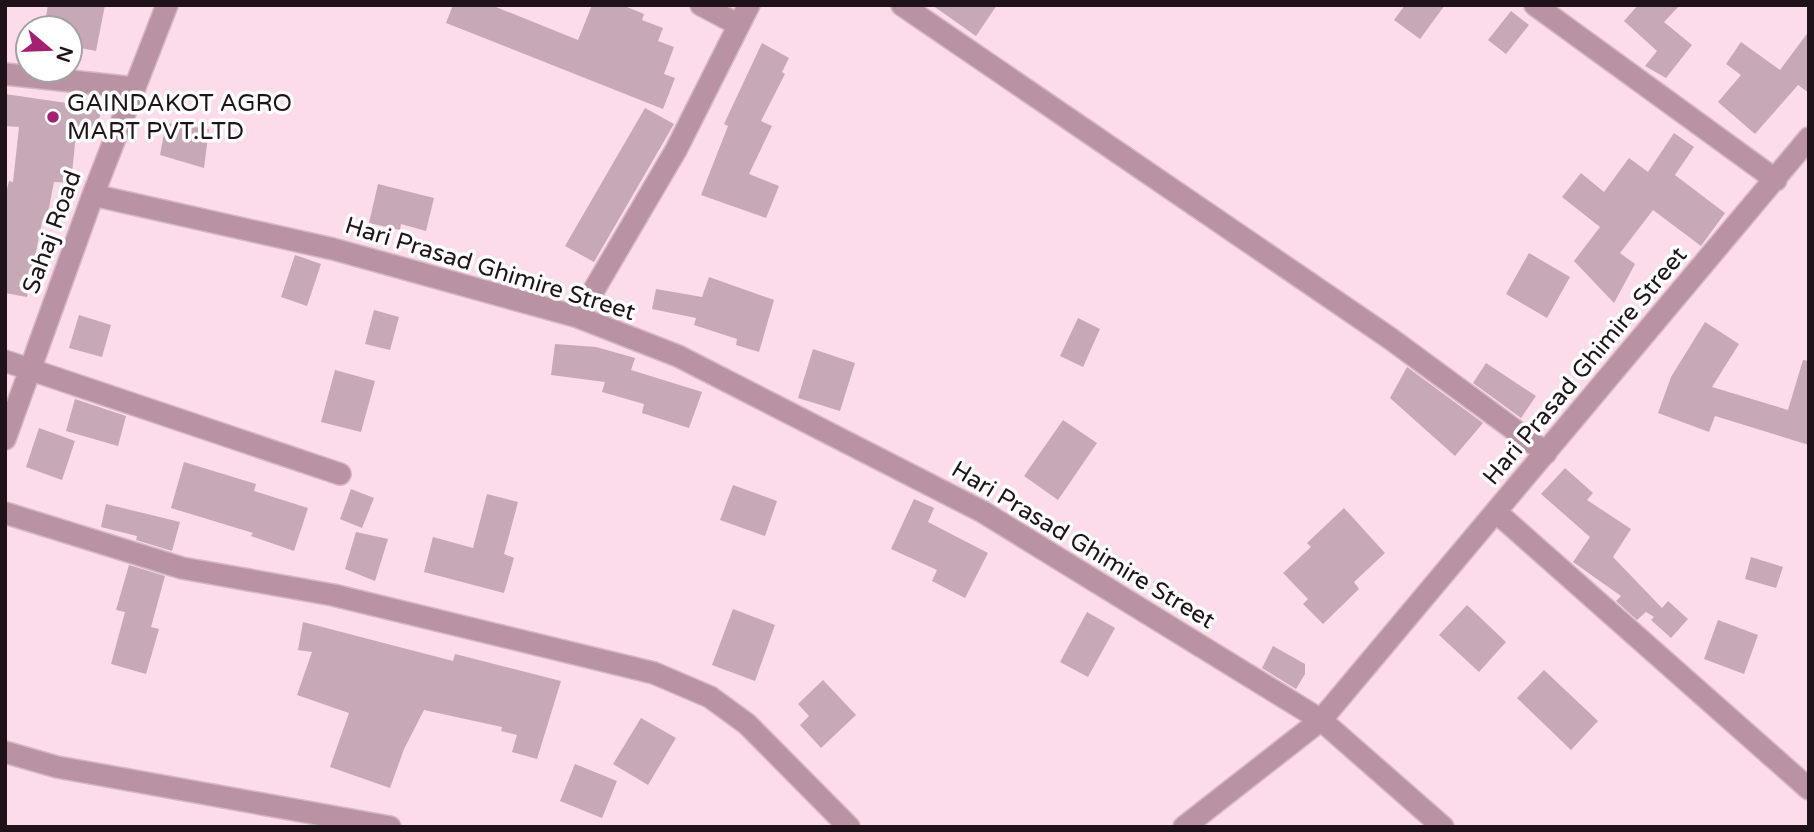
<svg xmlns="http://www.w3.org/2000/svg" width="1814" height="832" font-family="'Varela Round',sans-serif">
  <style>
    .building { fill: #c7a8b7 }
    .lines { fill: none; stroke-linecap: round; stroke-linejoin: round }
    .minor-casing { stroke: #d4b7c4; stroke-width: 24 }
    .minor { stroke: #b992a4; stroke-width: 21 }
    .poi-dot { fill: #a32171; stroke: #fff; stroke-width: 2.5 }
    .labels { text-anchor: middle; dominant-baseline: central; stroke-width: 7; stroke-linejoin: round; paint-order: stroke }
    .poi-label { font-size: 24px; fill: #1f1319; stroke: #fff; text-anchor: start }
    .street-label { font-size: 24px; fill: #1f1319; stroke: #fff }
  </style>
  <rect width="100%" height="100%" fill="#fcdbea"/>
  <path class="building" d="M48 5H105L96 51 70 46V28H44Z
    M453 5H491L578 40 592 5H622L644 14 642 20 663 28 658 41 674 47 664 74 675 78 663 109 446 23Z
    M932 5H997L976 36Z
    M1405 5H1445L1420 39 1394 20Z
    M1638 5H1680L1664 22 1692 45 1666 78 1645 66 1657 51 1624 21Z
    M1511 11 1529 25 1506 54 1488 40Z
    M1809 31V93L1798 85 1755 134 1718 102 1741 75 1726 64 1741 42 1780 70Z
    M762 43 789 58 782 72 785 74 761 121 772 126 749 174 779 186 766 218 701 195 728 126 724 124Z
    M5 94 101 108 97 137 76 134 71 183 54 182 46 223 42 222 27 297 5 293V198L9 181 13 182 19 127 5 126Z
    M645 108 674 124 594 262 565 246Z
    M166 123 209 129 204 168 160 155Z
    M1674 133 1694 147 1675 175 1725 213 1701 246 1653 210 1620 253 1635 264 1614 303 1574 261 1600 227 1562 197 1581 173 1604 192 1629 158 1648 172Z
    M378 184 434 198 426 231 401 224 400 230 369 223Z
    M1529 253 1570 277 1547 318 1506 294Z
    M295 255 321 264 307 306 281 297Z
    M709 277 774 300 759 352 736 345 737 339 694 325 696 318 652 309 656 289 702 297Z
    M374 310 399 317 390 350 365 344Z
    M79 315 111 325 102 357 69 348Z
    M1078 318 1100 329 1083 367 1060 356Z
    M1705 322 1739 344 1712 387 1788 410 1803 360 1809 361V445L1715 416 1709 432 1658 413 1671 377Z
    M555 344 596 347 635 358 631 370 702 392 689 428 642 413 644 404 602 392 605 382 551 375Z
    M813 349 855 363 840 411 798 398Z
    M1486 363 1536 396 1521 418 1473 383Z
    M1407 367 1483 423 1455 456 1390 398Z
    M335 370 375 381 361 432 321 422Z
    M75 399 126 416 118 446 66 431Z
    M1063 420 1097 443 1058 500 1024 476Z
    M39 428 75 441 62 480 26 467Z
    M184 462 256 484 254 491 308 508 294 551 251 536 253 533 171 508Z
    M1565 468 1593 493 1587 500 1631 529 1613 557 1662 608 1668 601 1688 619 1671 638 1651 620 1654 617 1646 612 1637 620 1616 601 1621 596 1573 562 1590 537 1541 494Z
    M733 485 777 501 765 536 720 520Z
    M351 489 374 498 362 528 340 519Z
    M487 494 518 502 504 554 514 558 504 593 424 572 433 537 473 548Z
    M914 499 934 508 928 522 988 553 965 598 932 581 937 570 891 549Z
    M106 504 180 522 172 551 136 540 137 536 101 527Z
    M1344 508 1385 553 1354 582 1359 589 1323 624 1303 604 1308 599 1283 573 1311 547 1307 543Z
    M356 532 388 539 375 581 345 569Z
    M1751 557 1783 567 1776 588 1745 579Z
    M129 565 165 576 151 627 159 629 146 674 111 664 125 612 116 610Z
    M1467 605 1506 642 1479 672 1439 635Z
    M733 609 775 625 755 681 712 665Z
    M1087 612 1115 628 1088 677 1060 662Z
    M1718 620 1758 635 1744 674 1704 659Z
    M303 622 453 661 455 654 561 681 537 759 512 752 517 735 501 731 502 727 424 710 404 749 390 788 330 767 349 713 297 695 312 652 298 650Z
    M1273 646 1305 664V674L1296 689 1262 668Z
    M1544 670 1598 721 1571 750 1517 698Z
    M823 680 856 715 821 748 800 725 809 716 798 704Z
    M641 718 676 738 648 785 613 764Z
    M575 764 617 781 602 818 560 801Z"/>
  <g class="lines">
    <g class="minor-casing">
      <path id="minor" d="M701 5 739 25
        M902 5 1391 339 1546 453
        M1535 5 1776 180
        M5 74 135 88
        M93 195 333 249 578 317 678 356 983 512 1321 720 1443 827
        M578 317 676 150 749 5
        M5 361 340 474
        M5 439 93 195 167 5
        M1496 512 1809 789
        M5 513 182 568 333 595 654 673 710 697 747 724 849 827
        M5 752 57 767 390 827
        M1184 827 1321 720 1809 138"/>
    </g>
    <use href="#minor" class="minor"/>
  </g>
  <circle class="poi-dot" cx="53" cy="117" r="7"/>
  <g class="labels">
    <g class="poi-label">
      <text x="67" y="103">GAINDAKOT AGRO<tspan x="67" dy="28">MART PVT.LTD</tspan></text>
    </g>
    <g class="street-label">
      <text transform="translate(52 232) rotate(-70)">Sahaj Road</text>
      <text transform="translate(490 269) rotate(17)">Hari Prasad Ghimire Street</text>
      <text transform="translate(1585 366) rotate(-50)">Hari Prasad Ghimire Street</text>
      <text transform="translate(1083 545) rotate(31)">Hari Prasad Ghimire Street</text>
    </g>
  </g>
  <rect width="1814" height="832" fill="none" stroke="#1f1319" stroke-width="14"/>
  <g transform="translate(49 49) rotate(109)"><circle r="33" fill="#ffffff" stroke="#a5a1a3" stroke-width="2"/>
  <path d="M0-5L12 26L0 18L-12 26Z" fill="#a32171"/>
  <text y="-10" font-size="19" font-weight="bold" text-anchor="middle" fill="#1f1319">N</text>
  </g>
</svg>
